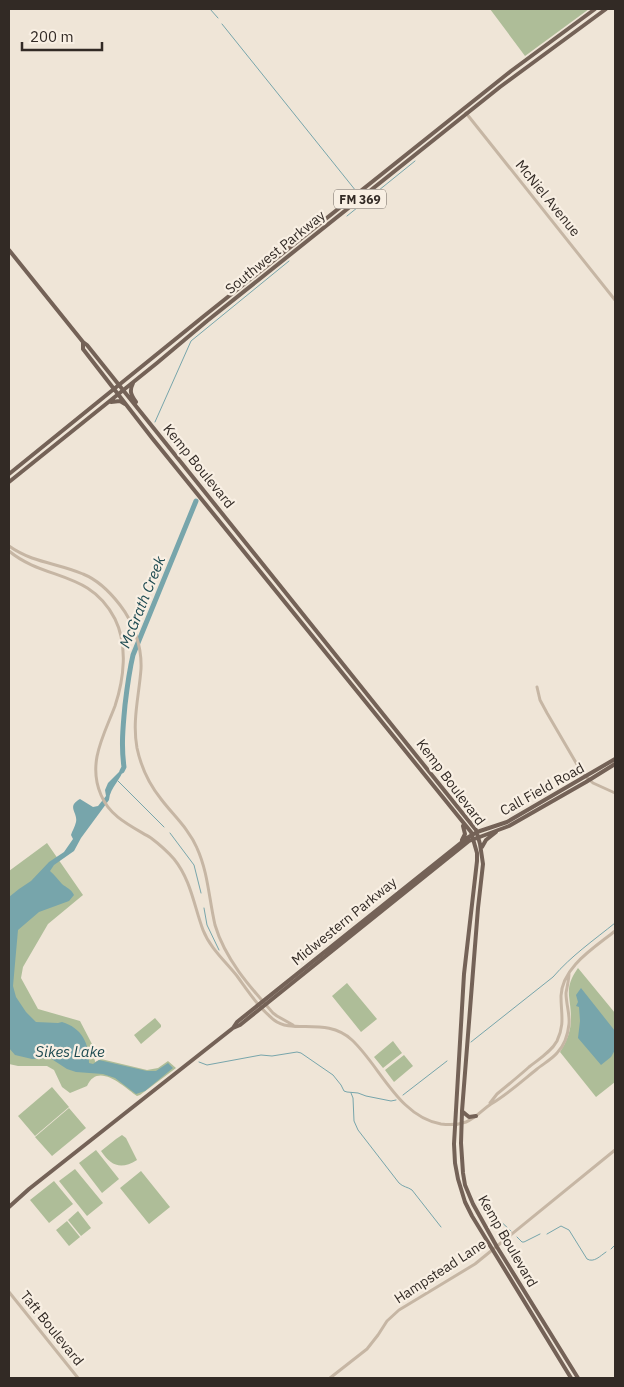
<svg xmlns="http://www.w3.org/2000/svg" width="624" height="1387" font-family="'IBM Plex Sans',sans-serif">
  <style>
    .green { fill: #aebd98 }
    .water { fill: #77a5ab }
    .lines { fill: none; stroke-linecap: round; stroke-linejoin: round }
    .stream { stroke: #77a5ab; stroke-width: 1 }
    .river { stroke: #77a5ab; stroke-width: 5 }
    .minor { stroke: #c6b6a4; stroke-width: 3 }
    .major { stroke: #746257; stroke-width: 4 }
    .labels { text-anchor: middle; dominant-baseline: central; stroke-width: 4.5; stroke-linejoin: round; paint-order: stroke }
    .shield { fill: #f8efe3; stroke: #6d655e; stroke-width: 1 }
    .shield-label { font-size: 12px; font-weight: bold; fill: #322a25 }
    .street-label { font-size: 14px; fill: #322a25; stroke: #f8efe3 }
    .water-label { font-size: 15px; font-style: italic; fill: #1d4a51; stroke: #f8efe3 }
  </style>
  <rect width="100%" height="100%" fill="#efe5d7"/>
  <path class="green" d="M490 9H589L525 56Z
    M47 843 83 895 48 924 23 967 21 978 38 1009 80 1021 93 1046 95 1062 101 1059 147 1070 158 1068 168 1061 176 1068 140 1095 137 1096C124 1087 98 1061 87 1086L70 1093 62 1087 54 1070 47 1066H18L9 1064V871Z
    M578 968 615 1013V1082L596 1097 560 1052C567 1041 571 1031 571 1018 571 996 563 989 578 968Z
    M347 983 377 1019 361 1032 332 996Z
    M155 1018 161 1025V1027L141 1044 134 1035Z
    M393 1041 402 1053 383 1068 374 1057Z
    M404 1055 413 1066 394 1082 385 1070Z
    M52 1087 69 1107 35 1136 18 1116Z
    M69 1108 86 1128 52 1156 35 1137Z
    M122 1135 126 1138 137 1160C121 1170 111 1166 101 1151L116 1139Z
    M96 1150 119 1179 102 1193 79 1163Z
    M75 1169 103 1203 87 1216 59 1181Z
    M141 1171 170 1207 149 1224 120 1188Z
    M54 1181 73 1204 49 1223 30 1200Z
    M78 1211 91 1228 81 1236 68 1220Z
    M67 1221 80 1237 69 1246 56 1230Z"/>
  <path class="water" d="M124 767C122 779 110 787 109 800L81 838 74 851 54 865 50 871C55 875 58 880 62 884 67 888 71 889 74 895L69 901 39 912 18 930 13 986 16 997 26 1012 36 1022 58 1023 62 1022C82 1028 89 1043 89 1063L93 1064 99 1060 147 1071H156L168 1063 173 1068 145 1091 136 1094 115 1078 103 1074 76 1072 67 1069 50 1058 32 1059 15 1055 9 1048V897L19 889 31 881 49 862 64 852 73 839 71 835C72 831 75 827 76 822 78 812 66 807 80 799L93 807 98 806 106 796 105 790 108 783Z
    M581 988 615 1031V1050L611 1057 601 1065 578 1038 580 1021 579 1007 576 1006 578 1002 576 995Z"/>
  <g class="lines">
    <path class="stream" d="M210 9 218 18
      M222 24 356 191
      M347 216 415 161
      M155 422 191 341 289 261
      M118 781 164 827
      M170 833 194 865 201 893
      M204 908 207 925 219 950
      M471 1042 553 977C571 956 594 940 615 923
      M199 1062 207 1065 261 1055 272 1056 297 1052 301 1053 333 1075 341 1085 344 1091 347 1092 358 1093 366 1096 391 1101 396 1100
      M351 1093 353 1098 354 1121 358 1130 399 1183C403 1187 408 1187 412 1190L441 1227
      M403 1095 447 1061
      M496 1217 511 1231
      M547 1234 561 1226 569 1230 587 1259C594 1263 600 1256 606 1252
      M517 1237 522 1242H524L540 1234
      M611 1249 615 1245"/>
    <path class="river" d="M122 771 124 767C121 746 123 726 125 705 127 688 129 672 133 655L196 501"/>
    <path class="minor" d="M466 113 615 300
      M9 546C16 551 24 555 32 558 49 564 67 567 83 574 98 580 110 592 120 605 134 623 142 647 141 669 139 696 132 721 137 748 141 767 149 784 161 799 173 815 189 829 197 848 208 872 209 899 215 925 225 959 250 987 273 1013L277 1016 293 1025
      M9 551C45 581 90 570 115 619 128 645 124 679 115 706 104 735 87 763 101 795 110 817 131 826 151 838 159 844 167 851 174 859 191 880 194 906 203 930 210 948 225 961 237 976 248 991 259 1008 274 1020 293 1035 326 1016 352 1040 380 1066 399 1117 441 1124 449 1125 458 1125 466 1122 476 1118 483 1109 491 1104 508 1094 522 1081 537 1069 543 1064 552 1059 557 1053 564 1046 568 1034 569 1024 570 1014 566 1004 566 993 567 987 569 979 569 973
      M537 687 540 700 547 713 582 773 593 783 615 793
      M490 1103 497 1094C508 1085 519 1076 529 1067 539 1059 551 1052 557 1041 565 1024 561 1014 561 996 562 967 594 948 615 931
      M9 1292 78 1378
      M330 1378 367 1349 378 1335 387 1321 399 1310 475 1264 615 1150"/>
    <path class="major" d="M9 250 83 342 87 345 119 385 476 830 480 844 483 864 478 908 462 1111 461 1143 463 1173 465 1185 473 1204 497 1247 578 1378
      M83 342V349L152 438 471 832 477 853V861L464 974 454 1144 455 1163 458 1179 465 1202 472 1216 571 1378
      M133 383C129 391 131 395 136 402
      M111 402 120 401 125 404
      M9 474 204 316 511 71 595 9
      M9 482 157 363 207 321 500 87 606 9
      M462 840 465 834 463 826
      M482 847 486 840 496 832
      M233 1028 237 1022 467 838 477 832 507 822 615 759
      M463 1112 469 1117 476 1116
      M9 1207 29 1189 233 1028 240 1025 469 841 509 826 586 782 615 764"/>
  </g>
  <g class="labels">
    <rect class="shield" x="334" y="189.5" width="52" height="19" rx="4"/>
    <g class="shield-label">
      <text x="360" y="199">FM 369</text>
    </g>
    <g class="street-label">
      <text transform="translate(548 198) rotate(51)">McNiel Avenue</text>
      <text transform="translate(275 252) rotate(-39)">Southwest Parkway</text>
      <text transform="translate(199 466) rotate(51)">Kemp Boulevard</text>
      <text transform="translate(451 782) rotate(53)">Kemp Boulevard</text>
      <text transform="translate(542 789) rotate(-29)">Call Field Road</text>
      <text transform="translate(344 921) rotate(-39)">Midwestern Parkway</text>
      <text transform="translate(508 1241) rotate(60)">Kemp Boulevard</text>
      <text transform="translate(440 1271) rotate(-33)">Hampstead Lane</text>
      <text transform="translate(52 1328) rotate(51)">Taft Boulevard</text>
    </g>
    <g class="water-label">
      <text transform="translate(142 602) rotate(-68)">McGrath Creek</text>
      <text x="70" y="1051">Sikes Lake</text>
    </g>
  </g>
  <rect width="624" height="1387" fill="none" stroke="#322a25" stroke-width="20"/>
  <path d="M22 42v8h80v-8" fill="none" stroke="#322a25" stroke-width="2.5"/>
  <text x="30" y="42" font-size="15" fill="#322a25" stroke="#f8efe3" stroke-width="4" paint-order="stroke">200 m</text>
</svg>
